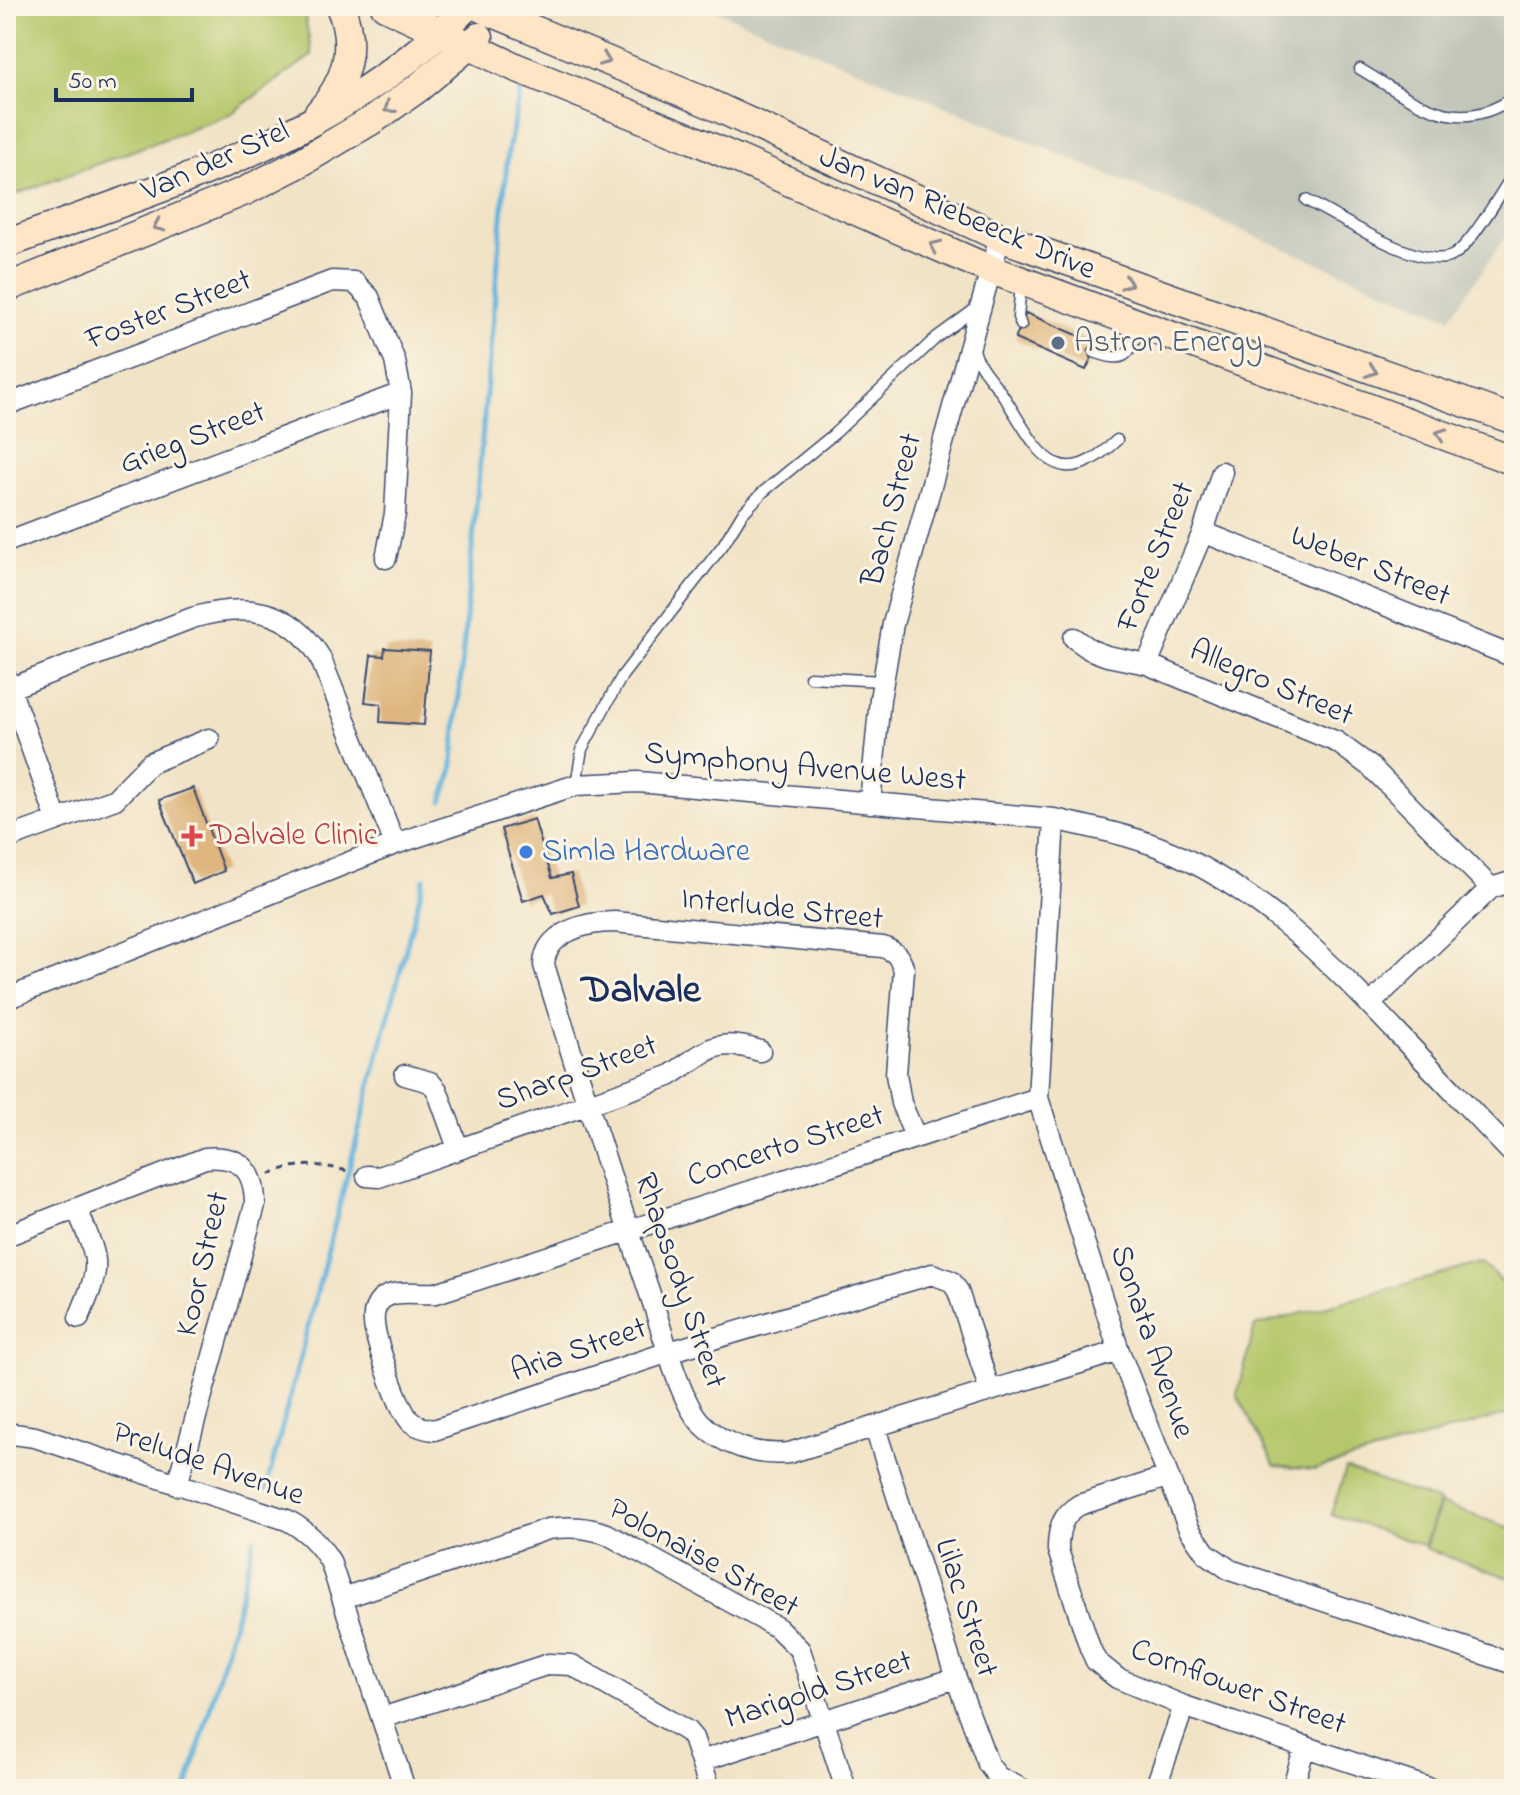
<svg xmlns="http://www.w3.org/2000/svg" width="1520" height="1795" font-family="'Indie Flower',sans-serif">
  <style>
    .industrial { fill: #c2c6b9 }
    .green { fill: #b5c76b; stroke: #687b64; stroke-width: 2 }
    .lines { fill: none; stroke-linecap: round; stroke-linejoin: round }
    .stream { stroke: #62b3dd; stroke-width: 5 }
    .building { fill: #deb57e }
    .lane-casing { stroke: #3b4a6e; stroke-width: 13 }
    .street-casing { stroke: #3b4a6e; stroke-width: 23 }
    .secondary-casing { stroke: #3b4a6e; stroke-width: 31 }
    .path { stroke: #3b4a6e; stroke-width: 3; stroke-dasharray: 6 6; stroke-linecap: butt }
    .lane { stroke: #fff; stroke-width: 10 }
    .street { stroke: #fff; stroke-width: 20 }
    .secondary { stroke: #fde5c5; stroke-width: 28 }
    .oneway { stroke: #8c8a92 }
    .service-dot { fill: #5c6f8a; stroke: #fcf5e5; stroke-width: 3 }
    .health-dot { fill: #e0444e; stroke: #fcf5e5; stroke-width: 3 }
    .shop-dot { fill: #3f7fe0; stroke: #fcf5e5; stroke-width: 3 }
    .labels { text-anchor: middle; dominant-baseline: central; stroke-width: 6; stroke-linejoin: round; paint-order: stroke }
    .street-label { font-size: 32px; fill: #1b2f5e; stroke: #fcf5e5 }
    .service-label { font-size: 32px; fill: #4e5e75; stroke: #fcf5e5; text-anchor: start }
    .health-label { font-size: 32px; fill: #be3a42; stroke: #fcf5e5; text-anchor: start }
    .shop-label { font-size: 32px; fill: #366cbe; stroke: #fcf5e5; text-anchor: start }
    .district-label { font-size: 40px; font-weight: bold; fill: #1b2f5e; stroke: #fcf5e5 }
  </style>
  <rect width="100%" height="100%" fill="#fcf5e5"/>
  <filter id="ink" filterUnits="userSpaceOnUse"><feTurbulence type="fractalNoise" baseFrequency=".0125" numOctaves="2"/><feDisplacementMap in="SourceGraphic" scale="16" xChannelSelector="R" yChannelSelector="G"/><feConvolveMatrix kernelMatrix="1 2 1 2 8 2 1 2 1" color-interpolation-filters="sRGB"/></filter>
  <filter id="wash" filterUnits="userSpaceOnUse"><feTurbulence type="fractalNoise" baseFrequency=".006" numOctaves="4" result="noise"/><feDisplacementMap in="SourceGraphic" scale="32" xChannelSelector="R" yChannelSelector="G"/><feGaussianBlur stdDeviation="1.8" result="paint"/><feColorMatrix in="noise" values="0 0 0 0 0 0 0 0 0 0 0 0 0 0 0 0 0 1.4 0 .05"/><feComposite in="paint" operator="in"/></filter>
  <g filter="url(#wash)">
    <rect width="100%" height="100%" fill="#f1e3c6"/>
    <path class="industrial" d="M705 6H1514V224L1450 318Z"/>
    <path class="green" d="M6 6H303L312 55 229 115 6 198Z
      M1482 1263 1514 1293V1412L1314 1470 1275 1466 1237 1395 1255 1326Z
      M1346 1469 1439 1501 1424 1546 1331 1514Z
      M1440 1504 1514 1529V1579L1425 1549Z"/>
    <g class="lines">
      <path class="stream" d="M442 801 452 772 508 151 521 89
        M266 1489 424 879
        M187 1789 232 1629 254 1539"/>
    </g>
    <g id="blocks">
      <path class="building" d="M1026 313 1098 344 1086 370 1015 339Z
        M385 648 430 651 424 725 380 722 381 704 365 702 371 655 384 656Z
        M193 788 224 871 193 884 159 800Z
        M534 819 552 878 571 874 579 906 553 914 544 894 523 901 501 829Z"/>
    </g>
  </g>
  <g filter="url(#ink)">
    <use href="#blocks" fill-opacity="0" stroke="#3b4a6e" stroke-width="2"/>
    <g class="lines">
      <g class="lane-casing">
        <path id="lane" d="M1360 69C1413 100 1455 139 1514 97
          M1306 200C1335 215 1422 271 1452 256 1470 247 1501 192 1514 173
          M1021 325 1018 317 1021 284
          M973 346C978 370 996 382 1008 403 1040 454 1058 495 1117 440
          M1094 352C1127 364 1127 356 1141 327
          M810 677 882 681
          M576 785 582 749 622 676 723 545 742 514 763 492 834 434 937 337 978 307"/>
      </g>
      <g class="street-casing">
        <path id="street" d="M6 405 332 281 354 282 369 297 395 361 401 393 395 514 386 558
          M1203 532 1514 657
          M6 542 401 393
          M1074 638 1091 650 1107 656 1147 664 1337 742 1371 767 1491 888
          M1147 664 1203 532 1222 472
          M6 677 57 820
          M6 690 192 618C244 603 290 607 320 657L395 844
          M870 803 880 699 893 624 1000 237
          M1054 819 1038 1098 1119 1351 1189 1529 1206 1553 1230 1570 1514 1664
          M6 839 115 799 150 763 209 739
          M6 999 395 844 576 785 638 782 1054 819C1090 827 1125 834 1159 847 1257 886 1330 962 1401 1037 1439 1076 1476 1116 1514 1155
          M1370 1004 1491 888 1514 881
          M405 1075 430 1082 437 1090 458 1148
          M915 1136 901 1103 896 1074 904 970C900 957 896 952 883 947L614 922C586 922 545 932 544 965 579 1078 615 1191 653 1303 663 1334 679 1398 700 1422 723 1446 758 1456 789 1453L1119 1351
          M367 1176 379 1177 669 1076C705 1054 712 1035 760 1051
          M77 1209C100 1265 102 1262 79 1318
          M6 1236 205 1158C240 1155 255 1169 255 1205L177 1485
          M990 1391 958 1291 951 1281 932 1274 669 1352 434 1430C425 1429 418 1427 411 1422 399 1412 375 1339 374 1323 373 1314 375 1306 381 1300 394 1288 419 1295 436 1293L1038 1098
          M875 1428 956 1678 988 1764 998 1777 1022 1789
          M6 1433 35 1437 287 1520C307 1531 318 1542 330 1561L405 1789
          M1167 1477 1079 1505C1061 1516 1058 1530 1058 1550L1090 1648 1096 1661 1117 1678 1184 1706 1431 1789
          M343 1598 548 1529C570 1526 586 1527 607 1534L778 1628 800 1650 846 1789
          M382 1718 549 1664 572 1665 687 1731 693 1738 710 1789
          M701 1761 956 1678
          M1155 1789 1184 1706
          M1292 1789 1305 1746"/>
      </g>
      <g class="secondary-casing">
        <path id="secondary" d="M385 6 515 67 690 138 989 269 1514 461
          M477 6 708 103 1000 237 1514 420
          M318 114C347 82 357 47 340 6
          M6 244C169 184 344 136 467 6
          M6 288 245 191 298 164 374 119 418 88 479 37"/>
      </g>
      <path class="path" d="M270 1174C297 1162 320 1164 348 1171"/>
      <use href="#lane" class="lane"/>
      <use href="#street" class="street"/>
      <use href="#secondary" class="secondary"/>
    </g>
    <defs><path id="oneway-chevron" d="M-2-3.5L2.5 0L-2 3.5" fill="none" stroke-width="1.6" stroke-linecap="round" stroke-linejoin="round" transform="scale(2)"/></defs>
    <g class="oneway">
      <use href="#oneway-chevron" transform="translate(605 60) rotate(22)"/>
      <use href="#oneway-chevron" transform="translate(389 108) rotate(144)"/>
      <use href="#oneway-chevron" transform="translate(158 226) rotate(156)"/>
      <use href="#oneway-chevron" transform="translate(935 246) rotate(-156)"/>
      <use href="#oneway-chevron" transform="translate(1127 283) rotate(20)"/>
      <use href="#oneway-chevron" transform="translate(1372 371) rotate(19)"/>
      <use href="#oneway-chevron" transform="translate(1441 434) rotate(-160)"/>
    </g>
  </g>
  <circle class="service-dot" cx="1058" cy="343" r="8"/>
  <path class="health-dot" d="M188 824h8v8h8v8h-8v8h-8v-8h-8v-8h8z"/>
  <circle class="shop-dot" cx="526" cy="852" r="8"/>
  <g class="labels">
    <g class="street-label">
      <text transform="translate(216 162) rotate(-24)">Van der Stel</text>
      <text transform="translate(957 214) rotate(23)">Jan van Riebeeck Drive</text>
      <text transform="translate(169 311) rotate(-21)">Foster Street</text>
      <text transform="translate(193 439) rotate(-21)">Grieg Street</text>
      <text transform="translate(893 510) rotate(-75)">Bach Street</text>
      <text transform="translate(1157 557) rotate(-68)">Forte Street</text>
      <text transform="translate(1370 567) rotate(22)">Weber Street</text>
      <text transform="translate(1271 684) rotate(23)">Allegro Street</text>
      <text transform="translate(805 768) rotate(5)">Symphony Avenue West</text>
      <text transform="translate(782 910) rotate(6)">Interlude Street</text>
      <text transform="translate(577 1074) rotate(-20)">Sharp Street</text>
      <text transform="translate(786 1147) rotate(-18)">Concerto Street</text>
      <text transform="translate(204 1264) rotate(-77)">Koor Street</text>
      <text transform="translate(679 1281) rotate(71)">Rhapsody Street</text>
      <text transform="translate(1151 1342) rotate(71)">Sonata Avenue</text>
      <text transform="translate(579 1351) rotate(-19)">Aria Street</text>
      <text transform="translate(208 1465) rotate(19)">Prelude Avenue</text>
      <text transform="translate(703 1559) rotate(29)">Polonaise Street</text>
      <text transform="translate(965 1608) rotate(72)">Lilac Street</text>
      <text transform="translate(1238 1688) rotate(20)">Cornflower Street</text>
      <text transform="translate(819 1691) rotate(-18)">Marigold Street</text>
    </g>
    <g class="service-label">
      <text x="1074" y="343">Astron Energy</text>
    </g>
    <g class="health-label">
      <text x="210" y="836">Dalvale Clinic</text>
    </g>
    <g class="shop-label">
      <text x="542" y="852">Simla Hardware</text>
    </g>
    <g class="district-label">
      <text x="641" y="991">Dalvale</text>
    </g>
  </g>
  <rect width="1520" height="1795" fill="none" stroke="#fcf5e5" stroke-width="32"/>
  <path d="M56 88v12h136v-12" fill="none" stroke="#1b2f5e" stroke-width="4"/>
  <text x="68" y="88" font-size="24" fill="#1b2f5e" stroke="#fcf5e5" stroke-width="6" paint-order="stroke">50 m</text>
</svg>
